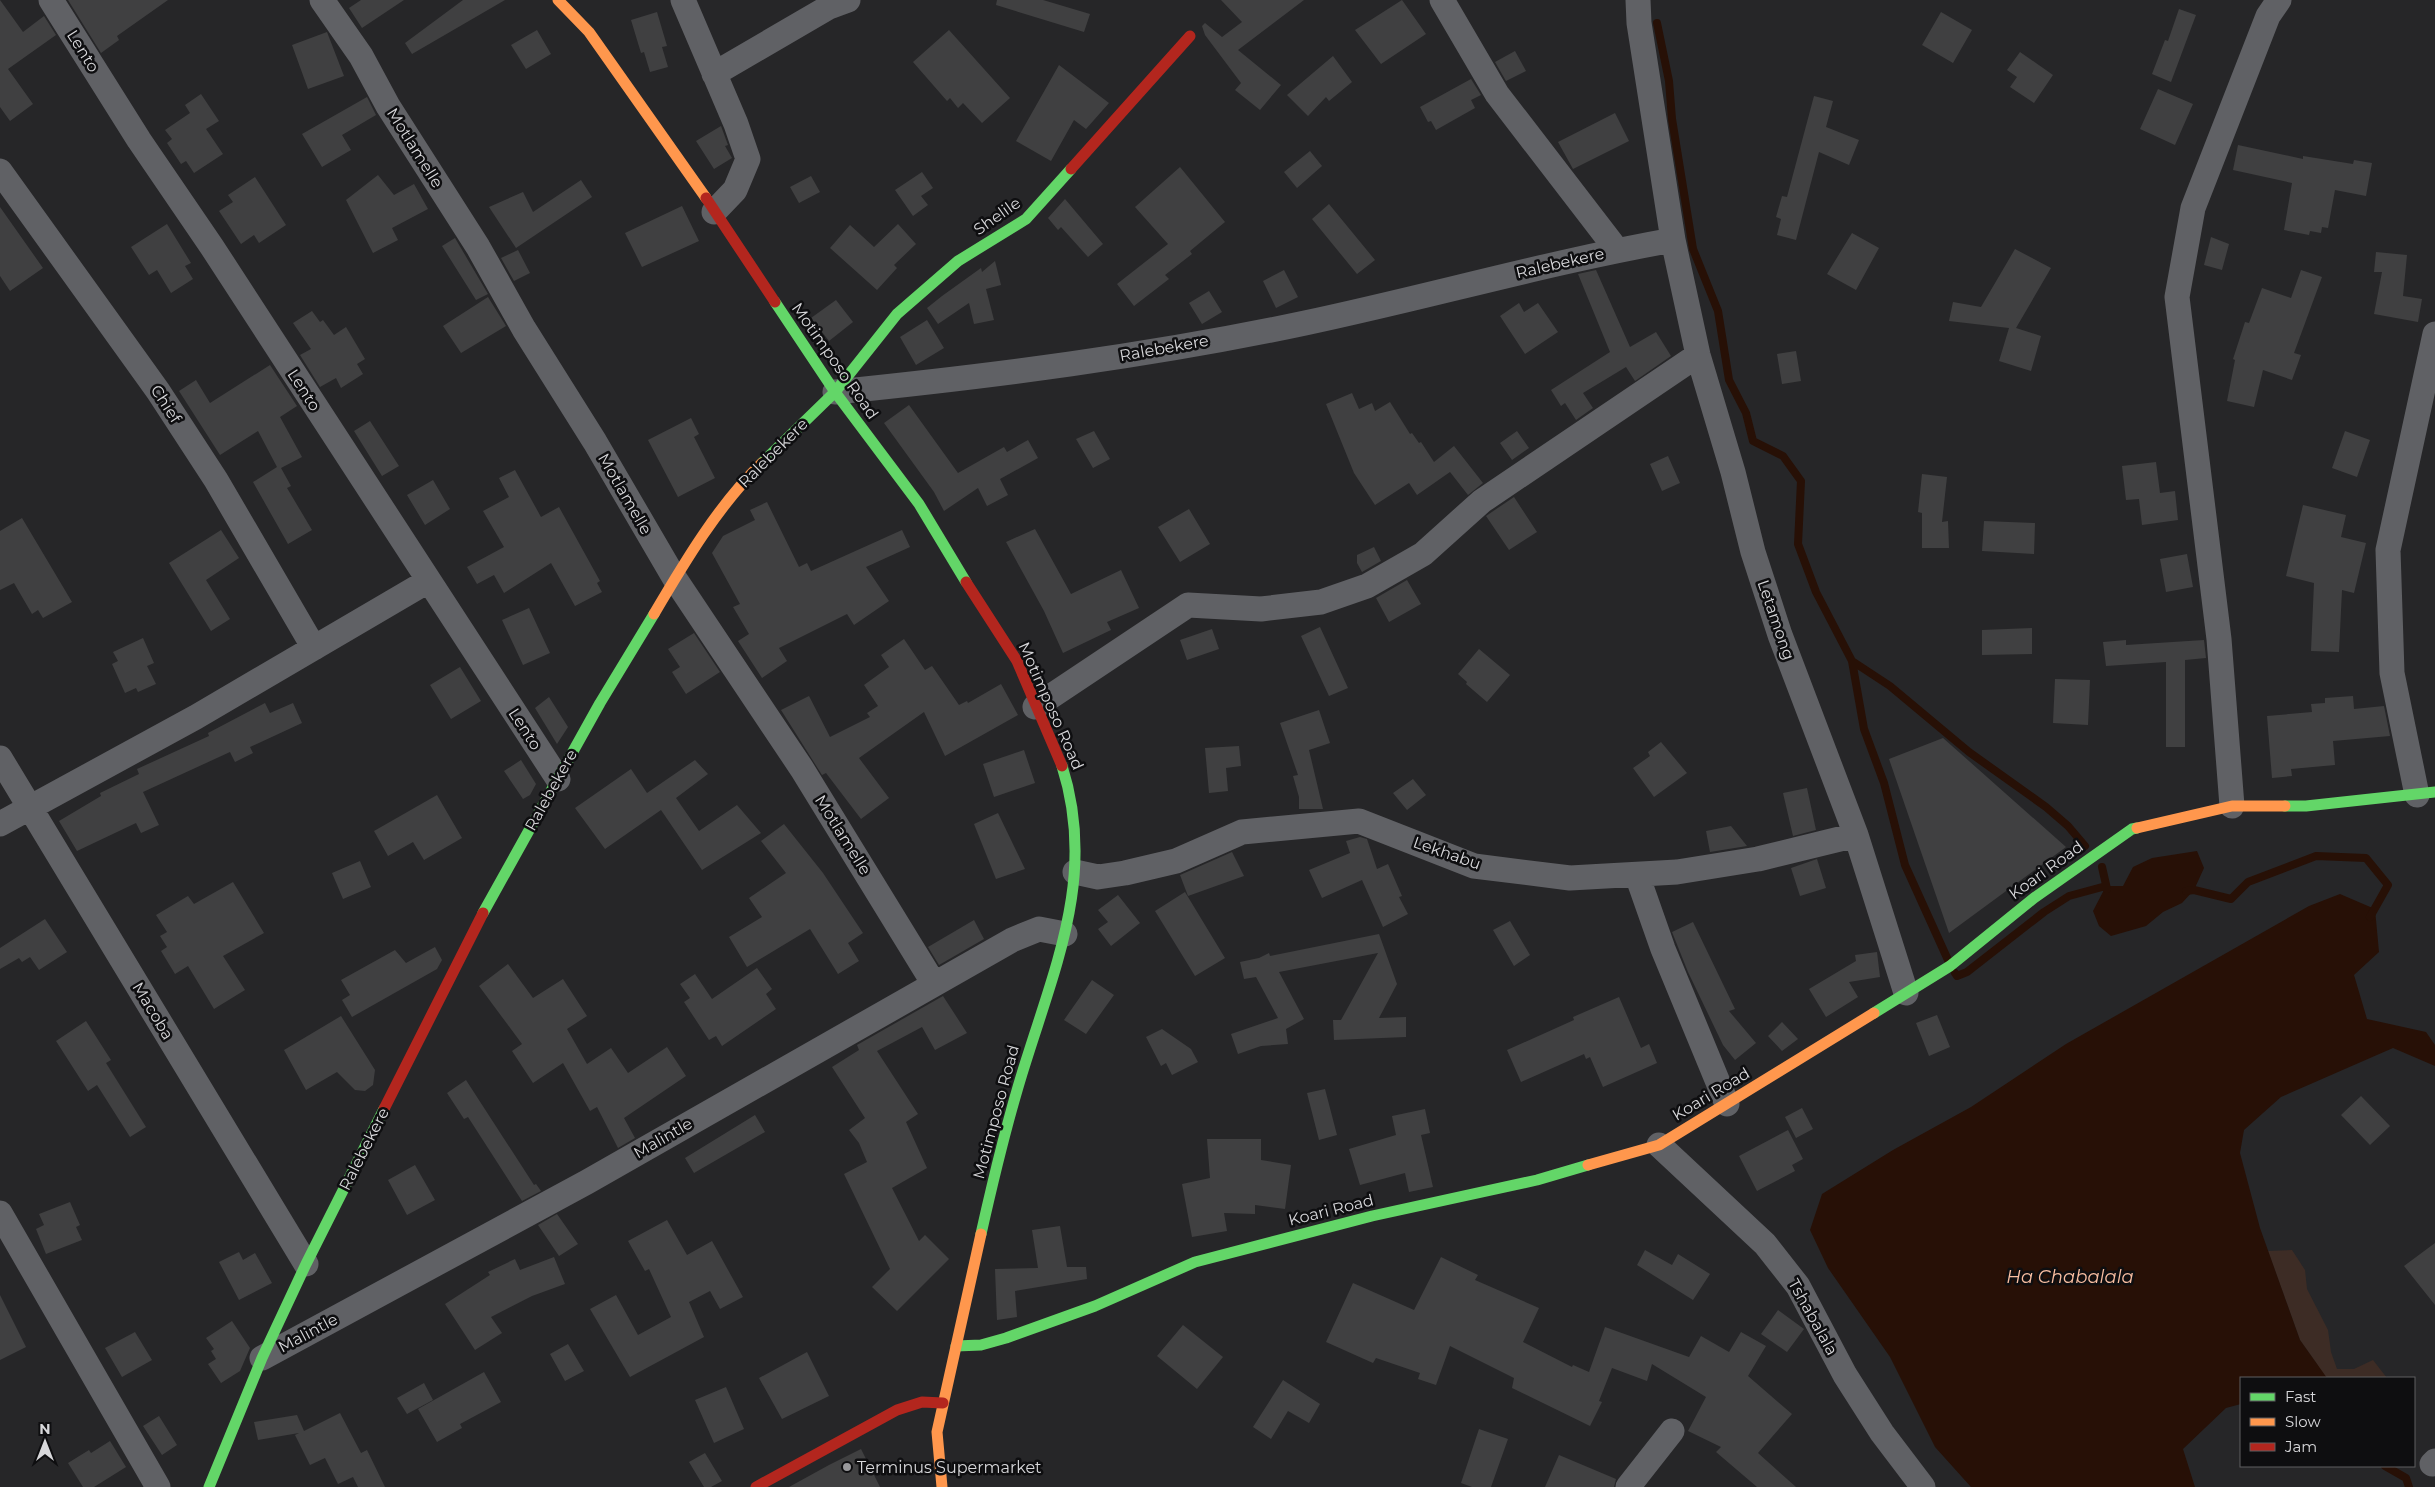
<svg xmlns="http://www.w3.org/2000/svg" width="2435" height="1487" font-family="Montserrat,sans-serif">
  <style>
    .green { fill: #3d2c25 }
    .water { fill: #271006 }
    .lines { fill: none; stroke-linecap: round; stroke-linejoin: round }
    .stream { stroke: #271006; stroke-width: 8 }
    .building { fill: #404041 }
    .street { stroke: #606165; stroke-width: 25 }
    .fast { stroke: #63d668; stroke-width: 11 }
    .slow { stroke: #ff974d; stroke-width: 11 }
    .jam { stroke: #b3261e; stroke-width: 11 }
    .poi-dot { fill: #99999c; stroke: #0e0e10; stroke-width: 2 }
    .labels { text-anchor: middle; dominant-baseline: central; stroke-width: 5; stroke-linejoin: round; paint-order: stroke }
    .street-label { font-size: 16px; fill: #d7d7da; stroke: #0e0e10 }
    .poi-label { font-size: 16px; fill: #d7d7da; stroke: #0e0e10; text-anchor: start }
    .water-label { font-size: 18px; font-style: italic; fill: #fabfa2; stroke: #0e0e10 }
  </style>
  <rect width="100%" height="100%" fill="#262628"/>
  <path class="green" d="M2292 1250 2305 1270 2307 1289 2328 1330 2331 1352 2337 1369H2354L2373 1360 2387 1378H2319L2317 1364 2300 1340 2268 1251Z"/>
  <path class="water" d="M2197 851 2204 868 2194 890 2182 903 2163 912 2146 926 2111 936 2099 926 2093 911 2106 886H2123L2133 867 2152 858Z
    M2340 894 2375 909 2379 952 2354 975 2367 1019 2426 1032 2435 1045V1066L2393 1048 2281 1097 2244 1130 2240 1153 2260 1228 2300 1340 2327 1378H2241V1404L2226 1408 2183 1449 2195 1487H1971L1935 1447 1890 1357 1828 1268 1810 1230 1822 1194 1893 1150 1971 1107 2066 1044 2309 906Z"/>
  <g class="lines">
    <path class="stream" d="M1657 23 1669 81 1672 119 1693 249 1718 311 1729 380 1746 413 1753 441 1783 456 1801 481 1798 544 1816 592 1852 661 1864 729 1884 783 1905 865 1948 960
      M1852 661 1890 686 1969 752 2046 807 2068 826 2085 846
      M2102 867 2107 889
      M2186 891 2194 890 2231 899 2248 882 2316 856 2366 858 2388 885 2370 917
      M1955 973 1957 976 1967 972 2044 912 2069 896 2106 886
      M2385 1466 2406 1478 2409 1487"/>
  </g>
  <path class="building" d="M0 0 23 32 44 16 56 35 8 69 33 104 10 121 0 107Z
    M68 0H168L117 36 119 40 101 53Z
    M361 0H404L362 28 349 8Z
    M463 0H505L412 54 405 43Z
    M997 0H1043L1090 14 1084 32 996 5Z
    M1221 0H1304L1238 50 1281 85 1260 110 1235 90 1241 83 1205 35 1202 26 1205 23 1222 37 1242 22Z
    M1402 0 1426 34 1381 64 1355 30Z
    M2179 9 2196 15 2171 82 2152 74 2165 40 2168 41Z
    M657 12 667 46 662 47 668 67 650 72 644 52 641 53 631 20Z
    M1941 12 1972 30 1953 63 1922 45Z
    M537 30 551 54 526 69 511 45Z
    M949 30 1010 98 982 123 963 103 958 108 950 98 947 101 913 62Z
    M327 32 344 76 308 89 292 45Z
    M1515 51 1526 71 1506 81 1495 62Z
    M2020 52 2053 75 2034 103 2010 87 2017 77 2007 70Z
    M1333 56 1352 82 1329 101 1326 97 1308 116 1287 95Z
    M1059 65 1109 103 1086 129 1074 120 1051 161 1016 141Z
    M1471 79 1481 95 1471 100 1475 108 1436 130 1431 121 1428 122 1420 107Z
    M2158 89 2193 104 2175 145 2140 129Z
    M201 94 219 121 206 129 223 154 194 173 186 161 181 164 167 143 172 139 165 130 190 113 185 105Z
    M1814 96 1833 101 1826 127 1859 140 1849 165 1819 152 1796 240 1777 235 1781 219 1776 217 1782 196 1787 197Z
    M367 97 376 115 342 135 351 150 322 167 302 134Z
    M1615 113 1629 141 1573 169 1558 142Z
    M721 126 728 145 725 146 732 158 714 169 696 141Z
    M2238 145 2303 159V156L2353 164 2354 160 2372 163 2366 196 2335 190 2328 228 2322 227 2321 233 2310 231 2309 235 2284 230 2292 183 2233 170Z
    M1310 151 1322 166 1297 188 1284 172Z
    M1180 167 1225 222 1190 251 1192 254 1165 275 1169 279 1134 306 1117 284 1168 244 1135 207Z
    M922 172 933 188 921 196 928 205 913 216 895 190Z
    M378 175 394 195 414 184 428 209 392 228 398 240 373 253 346 200Z
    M811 176 820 192 799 203 790 187Z
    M255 177 286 225 259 243 254 235 241 244 219 211 233 202 228 195Z
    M581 180 592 197 516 248 489 207 523 192 533 212Z
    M1065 199 1103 244 1088 257 1061 227 1058 230 1048 218Z
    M1329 204 1375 260 1357 274 1312 219Z
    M682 206 699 241 642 267 625 233Z
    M0 207 43 268 10 291 0 276Z
    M167 224 191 263 185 266 193 279 171 293 157 270 149 275 131 247Z
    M898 224 916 244 894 265 897 268 877 290 830 248 850 225 874 247Z
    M1852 233 1879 248 1856 290 1827 274Z
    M2211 237 2229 244 2222 270 2204 265Z
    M455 238 488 294 476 300 442 246Z
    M2015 249 2051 268 2016 328 2041 336 2031 371 1999 361 2009 328 1949 321 1953 302 1981 307Z
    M518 250 530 273 514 281 501 258Z
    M2376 252 2407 255 2403 296 2422 299 2418 322 2374 314 2382 272H2374Z
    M995 261 1001 285 986 289 994 320 974 324 969 303 938 324 927 308 942 296 981 268 982 272Z
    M1284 270 1298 297 1276 308 1263 281Z
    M1596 270 1630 347 1656 332 1671 356 1635 381 1626 367 1583 393 1593 408 1576 420 1565 403 1561 406 1551 390 1610 352 1578 274Z
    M2301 270 2322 277 2294 353 2301 355 2292 380 2263 370 2254 407 2227 401 2235 360 2233 359 2245 322 2249 323 2262 288 2291 298Z
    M1209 291 1222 312 1202 324 1189 303Z
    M488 297 506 326 461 353 443 326Z
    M836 300 853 322 829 341 811 318Z
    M1519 303 1524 312 1538 303 1558 332 1525 354 1500 316Z
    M312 311 320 322 323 320 334 335 346 327 365 359 357 364 363 374 341 388 336 378 320 387 300 355 311 349 293 323Z
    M927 320 944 348 916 365 900 337Z
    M1796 351 1801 381 1782 384 1777 354Z
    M270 365 297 406 280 417 302 457 281 468 291 486 287 488 312 530 288 544 253 482 277 467 258 431 220 455 179 391 196 380 210 403Z
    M1352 393 1359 409 1372 403 1375 411 1390 402 1410 434 1412 433 1419 443 1421 442 1434 462 1454 446 1483 483 1468 495 1450 472 1417 495 1409 483 1375 505 1354 473 1326 404Z
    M909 405 958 473 1004 447 1007 452 1028 440 1038 458 1000 479 1008 495 987 506 978 488 944 511 934 492 884 423Z
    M691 418 699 434 694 437 715 478 678 497 648 440Z
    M370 421 399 466 382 476 354 431Z
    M1094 431 1110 459 1093 468 1076 439Z
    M1517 431 1529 448 1512 460 1500 443Z
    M2345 431 2370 440 2357 477 2332 468Z
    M1668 456 1680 483 1662 491 1650 464Z
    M2156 462 2160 493 2175 491 2178 520 2142 525 2139 499 2126 500 2122 466Z
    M515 470 541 517 559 507 600 581 597 583 602 592 575 606 551 563 504 593 494 575 477 584 467 567 504 547 483 511 509 497 499 478Z
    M1922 474 1947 477 1942 522 1948 521 1949 548H1922V513L1918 512Z
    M433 480 450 509 425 525 407 495Z
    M1514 497 1537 532 1509 550 1486 516Z
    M767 502 799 567 807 563 811 571 902 530 910 547 866 567 889 601 854 625 847 614 779 648 787 661 762 678 738 641 749 634 733 607 740 604 712 553 723 536 755 520 750 510Z
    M2303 505 2346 515 2341 537 2366 543 2354 593 2342 590 2339 652 2311 651 2314 583 2286 576Z
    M1189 509 1210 544 1180 562 1158 527Z
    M22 518 72 602 43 618 38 610 32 614 14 583 0 590V531Z
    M1984 521 2035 523 2034 554 1982 551Z
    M1035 529 1071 594 1121 570 1139 608 1107 622 1111 630 1063 653 1044 611 1006 542Z
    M221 530 239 558 206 580 230 619 211 631 169 563Z
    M1374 547 1381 561 1362 572 1357 563V555Z
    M2187 554 2193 587 2166 592 2160 559Z
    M1407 580 1421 604 1389 622 1376 598Z
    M529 608 550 653 523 665 502 620Z
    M1320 627 1348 688 1329 696 1301 636Z
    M2032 628V654L1982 655V630Z
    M1212 629 1219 649 1187 660 1180 640Z
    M694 633 720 672 686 694 672 672 680 667 668 649Z
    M143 638 154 663 147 666 156 684 138 692 136 688 125 693 112 664 118 661 113 652Z
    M904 639 925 670 932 666 959 705 967 701 968 703 1001 684 1018 715 945 756 924 712 859 758 889 798 861 819 826 773 822 775 781 710 809 696 830 737 870 717 867 713 878 706 864 685 889 667 881 655Z
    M2126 640V645L2204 640 2206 658 2185 660V747H2166V662L2106 666 2103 642Z
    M1479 649 1510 675 1487 702 1466 684 1467 682 1458 674Z
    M460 667 481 701 451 719 430 685Z
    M2055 679 2090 680 2088 725 2053 723Z
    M2353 696 2354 709 2384 706 2390 736 2333 741 2335 765 2291 769 2292 776 2272 778 2267 716 2312 712 2311 704 2325 703V698Z
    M549 697 568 727 557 744 535 708Z
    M265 703 270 713 293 703 302 723 250 747 253 753 235 762 230 752 143 792 159 825 141 833 136 823 77 851 59 821 101 796 100 793 139 774 137 769 209 736 208 733Z
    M1319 710 1330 743 1309 750 1323 809H1299V797L1293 776 1298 775 1280 723Z
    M1943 738 2066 847 1949 933 1889 759Z
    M1661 742 1687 773 1654 797 1633 768 1650 756 1648 752Z
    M1239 746 1241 766 1226 768 1228 791 1209 793 1205 748Z
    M1024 750 1035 783 994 797 983 764Z
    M521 760 536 784 530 795 523 799 504 771Z
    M695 760 708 774 676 798 699 831 737 805 761 833 702 870 661 810 605 849 575 808 631 769 647 793Z
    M1413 779 1426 795 1407 810 1393 793Z
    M1807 788 1816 830 1793 836 1783 793Z
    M437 795 462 838 424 860 413 842 388 856 374 831Z
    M998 813 1025 869 996 879 974 824Z
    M784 824 823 873 863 933 848 943 859 961 838 974 810 929 747 967 729 937 762 917 749 898 786 873 761 841Z
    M1731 826 1747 846 1710 852 1706 831Z
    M1360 837 1367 839 1377 869 1388 864 1402 896 1399 897 1408 914 1383 927 1362 880 1322 898 1309 870 1350 853 1346 841Z
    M1232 852 1244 876 1188 896 1180 875Z
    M1817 859 1826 888 1800 896 1791 868Z
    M360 861 371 887 343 899 332 873Z
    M233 882 264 933 223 956 245 990 214 1009 188 966 175 974 161 951 167 947 160 936 167 932 156 915 188 896 194 904Z
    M1185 892 1225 958 1195 976 1155 911Z
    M1118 895 1140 923 1111 946 1098 929 1108 922 1098 910Z
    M45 919 67 952 39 970 30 957 22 962 19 958 0 969V948Z
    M974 920 984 939 939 965 928 947Z
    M1510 921 1530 955 1514 966 1493 930Z
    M1693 922 1735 1009 1729 1011 1756 1043 1735 1060 1723 1045 1688 972 1672 932Z
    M1379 934 1397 984 1379 1018 1406 1017V1037L1334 1040 1333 1020H1341L1378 953 1279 972 1304 1019 1286 1029 1288 1044 1261 1046 1238 1054 1231 1034 1278 1018 1256 977 1244 979 1240 962 1259 958 1269 953 1270 956Z
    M435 947 442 960 437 969 352 1017 342 1000 350 995 341 980 395 950 406 963Z
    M1877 952 1880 977 1849 982 1858 997 1826 1017 1809 989 1856 961 1855 955Z
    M508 964 533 998 563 979 587 1016 567 1029 587 1064 611 1048 628 1073 667 1047 686 1076 624 1118 635 1138 618 1148 597 1107 590 1111 563 1063 533 1083 512 1051 522 1044 479 986Z
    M757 968 772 989 766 994 776 1009 722 1046 716 1036 709 1040 684 1002 690 998 680 984 695 974 712 999Z
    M1092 980 1114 995 1086 1034 1064 1020Z
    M943 996 967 1033 935 1050 922 1027 877 1051 918 1114 906 1122 927 1168 892 1188 919 1241 925 1235 949 1259 897 1311 872 1287 890 1269 844 1174 867 1162 859 1143 849 1130 865 1118 832 1067 859 1050 857 1045Z
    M1619 997 1641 1048 1649 1044 1657 1063 1603 1087 1590 1057 1586 1059 1584 1054 1521 1082 1507 1050 1574 1020 1573 1017Z
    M1937 1015 1950 1047 1929 1056 1916 1023Z
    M341 1016 375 1070 373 1085 365 1091 355 1090 337 1072 306 1090 284 1050Z
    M86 1021 111 1060 106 1063 146 1127 130 1137 97 1085 88 1091 56 1041Z
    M1782 1022 1798 1039 1782 1051 1768 1036Z
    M1162 1029 1191 1049 1198 1062 1172 1075 1166 1063 1161 1066 1146 1037Z
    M466 1080 534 1185 536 1184 541 1191 522 1201 468 1117 464 1119 447 1093Z
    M1325 1089 1337 1135 1319 1140 1307 1093Z
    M2361 1096 2390 1126 2370 1145 2341 1115Z
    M1802 1108 1813 1129 1796 1138 1785 1117Z
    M1425 1109 1430 1133 1421 1135 1433 1187 1409 1192 1405 1173 1360 1185 1349 1149 1396 1135 1392 1116Z
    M755 1115 765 1132 694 1173 685 1158Z
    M1788 1130 1803 1159 1792 1165 1795 1171 1757 1191 1739 1156Z
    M1207 1139H1261V1160L1291 1165 1285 1209 1255 1205V1214L1224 1213 1227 1231 1192 1237 1182 1184 1210 1178Z
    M415 1165 435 1200 407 1215 388 1180Z
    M70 1202 80 1225 76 1227 82 1240 46 1254 36 1229 44 1225 39 1214Z
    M557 1214 578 1244 559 1256 538 1225Z
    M667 1220 687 1255 712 1241 743 1297 720 1309 710 1291 689 1302 704 1337 630 1377 590 1309 616 1295 638 1335 671 1317 649 1269 645 1271 628 1241Z
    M1060 1226 1067 1267H1086L1087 1279 1015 1291 1017 1317 997 1320 995 1269 1038 1268 1032 1230Z
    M2435 1243V1305L2404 1266Z
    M1645 1250 1672 1265 1678 1254 1710 1274 1693 1300 1637 1265Z
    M239 1252 243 1260 255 1253 272 1283 239 1300 219 1262Z
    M554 1257 565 1284 532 1296 491 1317 502 1333 475 1350 445 1304 490 1275 488 1272 515 1259 520 1270Z
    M1441 1257 1478 1275 1475 1280 1539 1308 1523 1342 1572 1367 1573 1365 1589 1372 1605 1327 1689 1357 1701 1336 1729 1352 1741 1332 1766 1346 1748 1376 1792 1414 1758 1453 1796 1487H1757L1716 1452 1721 1447 1688 1431 1706 1397 1652 1364 1647 1381 1612 1368 1599 1401 1602 1402 1590 1426 1512 1388 1514 1378 1450 1346 1436 1385 1418 1379 1420 1373 1376 1358 1373 1363 1326 1342 1353 1283 1414 1310Z
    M0 1295 26 1347 0 1360Z
    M1778 1310 1804 1329 1787 1352 1761 1334Z
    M232 1321 250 1348 240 1371 221 1383 208 1364 216 1359 211 1351 214 1349 206 1338Z
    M1183 1325 1223 1357 1197 1389 1157 1356Z
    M135 1332 152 1360 122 1377 105 1348Z
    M568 1344 584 1371 565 1381 550 1354Z
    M807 1352 829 1396 782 1419 759 1378Z
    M484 1372 501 1402 460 1424 462 1428 437 1442 418 1409Z
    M1283 1380 1320 1404 1309 1423 1288 1411 1271 1439 1253 1427Z
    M424 1383 433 1400 407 1414 397 1398Z
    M726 1387 744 1429 714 1443 695 1400Z
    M340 1413 361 1453 367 1450 385 1487H358L353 1477 338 1484 325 1458 310 1465 295 1435 299 1433 258 1440 254 1422 297 1415 304 1431Z
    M159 1416 177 1445 162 1455 143 1426Z
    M1479 1429 1508 1439 1491 1487H1472L1461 1483Z
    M110 1441 126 1467 94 1487H83L68 1463 89 1450 91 1453Z
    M861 1449 880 1487H789L829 1465Z
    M705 1453 722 1481 711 1487H704L689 1462Z
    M1559 1455 1616 1479 1614 1487H1545Z"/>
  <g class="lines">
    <path class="street" d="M51 0 139 140 212 247 558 779
      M322 0 361 56 388 106 478 247 524 329 595 442 675 579 802 769 934 984
      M683 0 736 124 748 159 735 190 714 212
      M1442 0 1497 94 1617 250
      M714 74 829 7 848 0
      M0 171 158 391 216 480 314 648
      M1673 240 1698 355 1733 472 1753 552 1780 635 1856 835 1906 993
      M835 392C992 376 1150 356 1305 323 1428 297 1549 262 1673 240L1639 23 1638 0
      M1035 707 1188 605 1261 609 1321 602 1367 586 1423 554 1482 501 1698 355
      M0 758 306 1264
      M2417 795 2392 673 2388 550 2435 334
      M2232 806 2219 639 2177 297 2193 208 2268 16 2279 0
      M0 824 196 717 428 581
      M1075 872 1098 877 1125 873 1176 861 1242 832 1359 821 1474 866 1570 878 1677 872 1758 859 1856 835
      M1637 875 1663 949 1727 1104
      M1659 1145 1765 1244 1798 1286 1845 1375 1882 1433 1923 1487
      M0 1213 158 1487
      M262 1358 587 1182 1012 940 1039 929 1065 934
      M2432 1464 2435 1461
      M1628 1487 1672 1431"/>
    <path class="fast" d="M775 302 835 392 919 504 966 582
      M762 463 835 392 897 314 958 261 1026 219 1071 169
      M2285 806H2306L2435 792
      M483 913 600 703 654 614
      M1874 1013 1950 966 2034 898 2132 829 2137 828
      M981 1234C994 1176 1008 1117 1026 1061 1057 962 1096 872 1062 766
      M956 1346 981 1345 1006 1338 1095 1306 1195 1262 1372 1216 1537 1180 1588 1165
      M209 1487 262 1358 306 1264 384 1109"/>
    <path class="slow" d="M558 0 589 32 706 198
      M654 614C684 563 719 504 762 463
      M2137 828 2232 806H2285
      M1588 1165 1659 1145 1874 1013
      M942 1487 937 1432 981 1234"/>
    <path class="jam" d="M1071 169 1190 36
      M706 198 775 302
      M966 582 1017 661 1062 766
      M384 1109 483 913
      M756 1487 897 1410 922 1402 943 1403"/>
  </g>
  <circle class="poi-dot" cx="847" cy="1467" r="5"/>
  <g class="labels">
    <g class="street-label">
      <text transform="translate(83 51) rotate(58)">Lento</text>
      <text transform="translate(415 148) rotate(58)">Motlamelle</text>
      <text transform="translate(997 216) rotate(-35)">Shelile</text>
      <text transform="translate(1560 263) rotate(-13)">Ralebekere</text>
      <text transform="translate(1164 348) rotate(-10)">Ralebekere</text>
      <text transform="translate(835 361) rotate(55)">Motimposo Road</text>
      <text transform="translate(304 390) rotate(57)">Lento</text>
      <text transform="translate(166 404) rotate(57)">Chief</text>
      <text transform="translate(773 453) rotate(-45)">Ralebekere</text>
      <text transform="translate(625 494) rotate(60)">Motlamelle</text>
      <text transform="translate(1776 620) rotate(71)">Letamong</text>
      <text transform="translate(1051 706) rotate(66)">Motimposo Road</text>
      <text transform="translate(525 729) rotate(57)">Lento</text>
      <text transform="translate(551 790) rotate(-61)">Ralebekere</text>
      <text transform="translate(843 835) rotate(58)">Motlamelle</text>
      <text transform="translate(1447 853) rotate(19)">Lekhabu</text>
      <text transform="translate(2046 870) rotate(-36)">Koari Road</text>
      <text transform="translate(153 1011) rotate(59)">Macoba</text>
      <text transform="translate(1711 1094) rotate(-31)">Koari Road</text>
      <text transform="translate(996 1112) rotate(-75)">Motimposo Road</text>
      <text transform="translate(663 1138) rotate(-30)">Malintle</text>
      <text transform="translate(364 1149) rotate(-63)">Ralebekere</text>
      <text transform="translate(1331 1210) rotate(-14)">Koari Road</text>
      <text transform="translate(1813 1317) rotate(61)">Tshabalala</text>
      <text transform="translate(308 1333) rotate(-28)">Malintle</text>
    </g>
    <g class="poi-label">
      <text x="857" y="1467">Terminus Supermarket</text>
    </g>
    <g class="water-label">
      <text x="2070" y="1277">Ha Chabalala</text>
    </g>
  </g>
  <rect x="2240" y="1377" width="175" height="90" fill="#0e0e10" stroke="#5e5e61"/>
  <rect x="2250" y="1393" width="25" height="8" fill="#63d668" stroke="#5e5e61"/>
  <text x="2285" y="1402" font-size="15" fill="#d7d7da">Fast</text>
  <rect x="2250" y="1418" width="25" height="8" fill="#ff974d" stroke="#5e5e61"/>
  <text x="2285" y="1427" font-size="15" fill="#d7d7da">Slow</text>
  <rect x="2250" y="1443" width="25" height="8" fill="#b3261e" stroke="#5e5e61"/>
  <text x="2285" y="1452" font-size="15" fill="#d7d7da">Jam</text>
  <g transform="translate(45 1442)" stroke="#0e0e10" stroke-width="4" paint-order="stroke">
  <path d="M0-4L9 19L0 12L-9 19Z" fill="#d7d7da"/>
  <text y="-8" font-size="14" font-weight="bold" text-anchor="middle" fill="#d7d7da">N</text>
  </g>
</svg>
